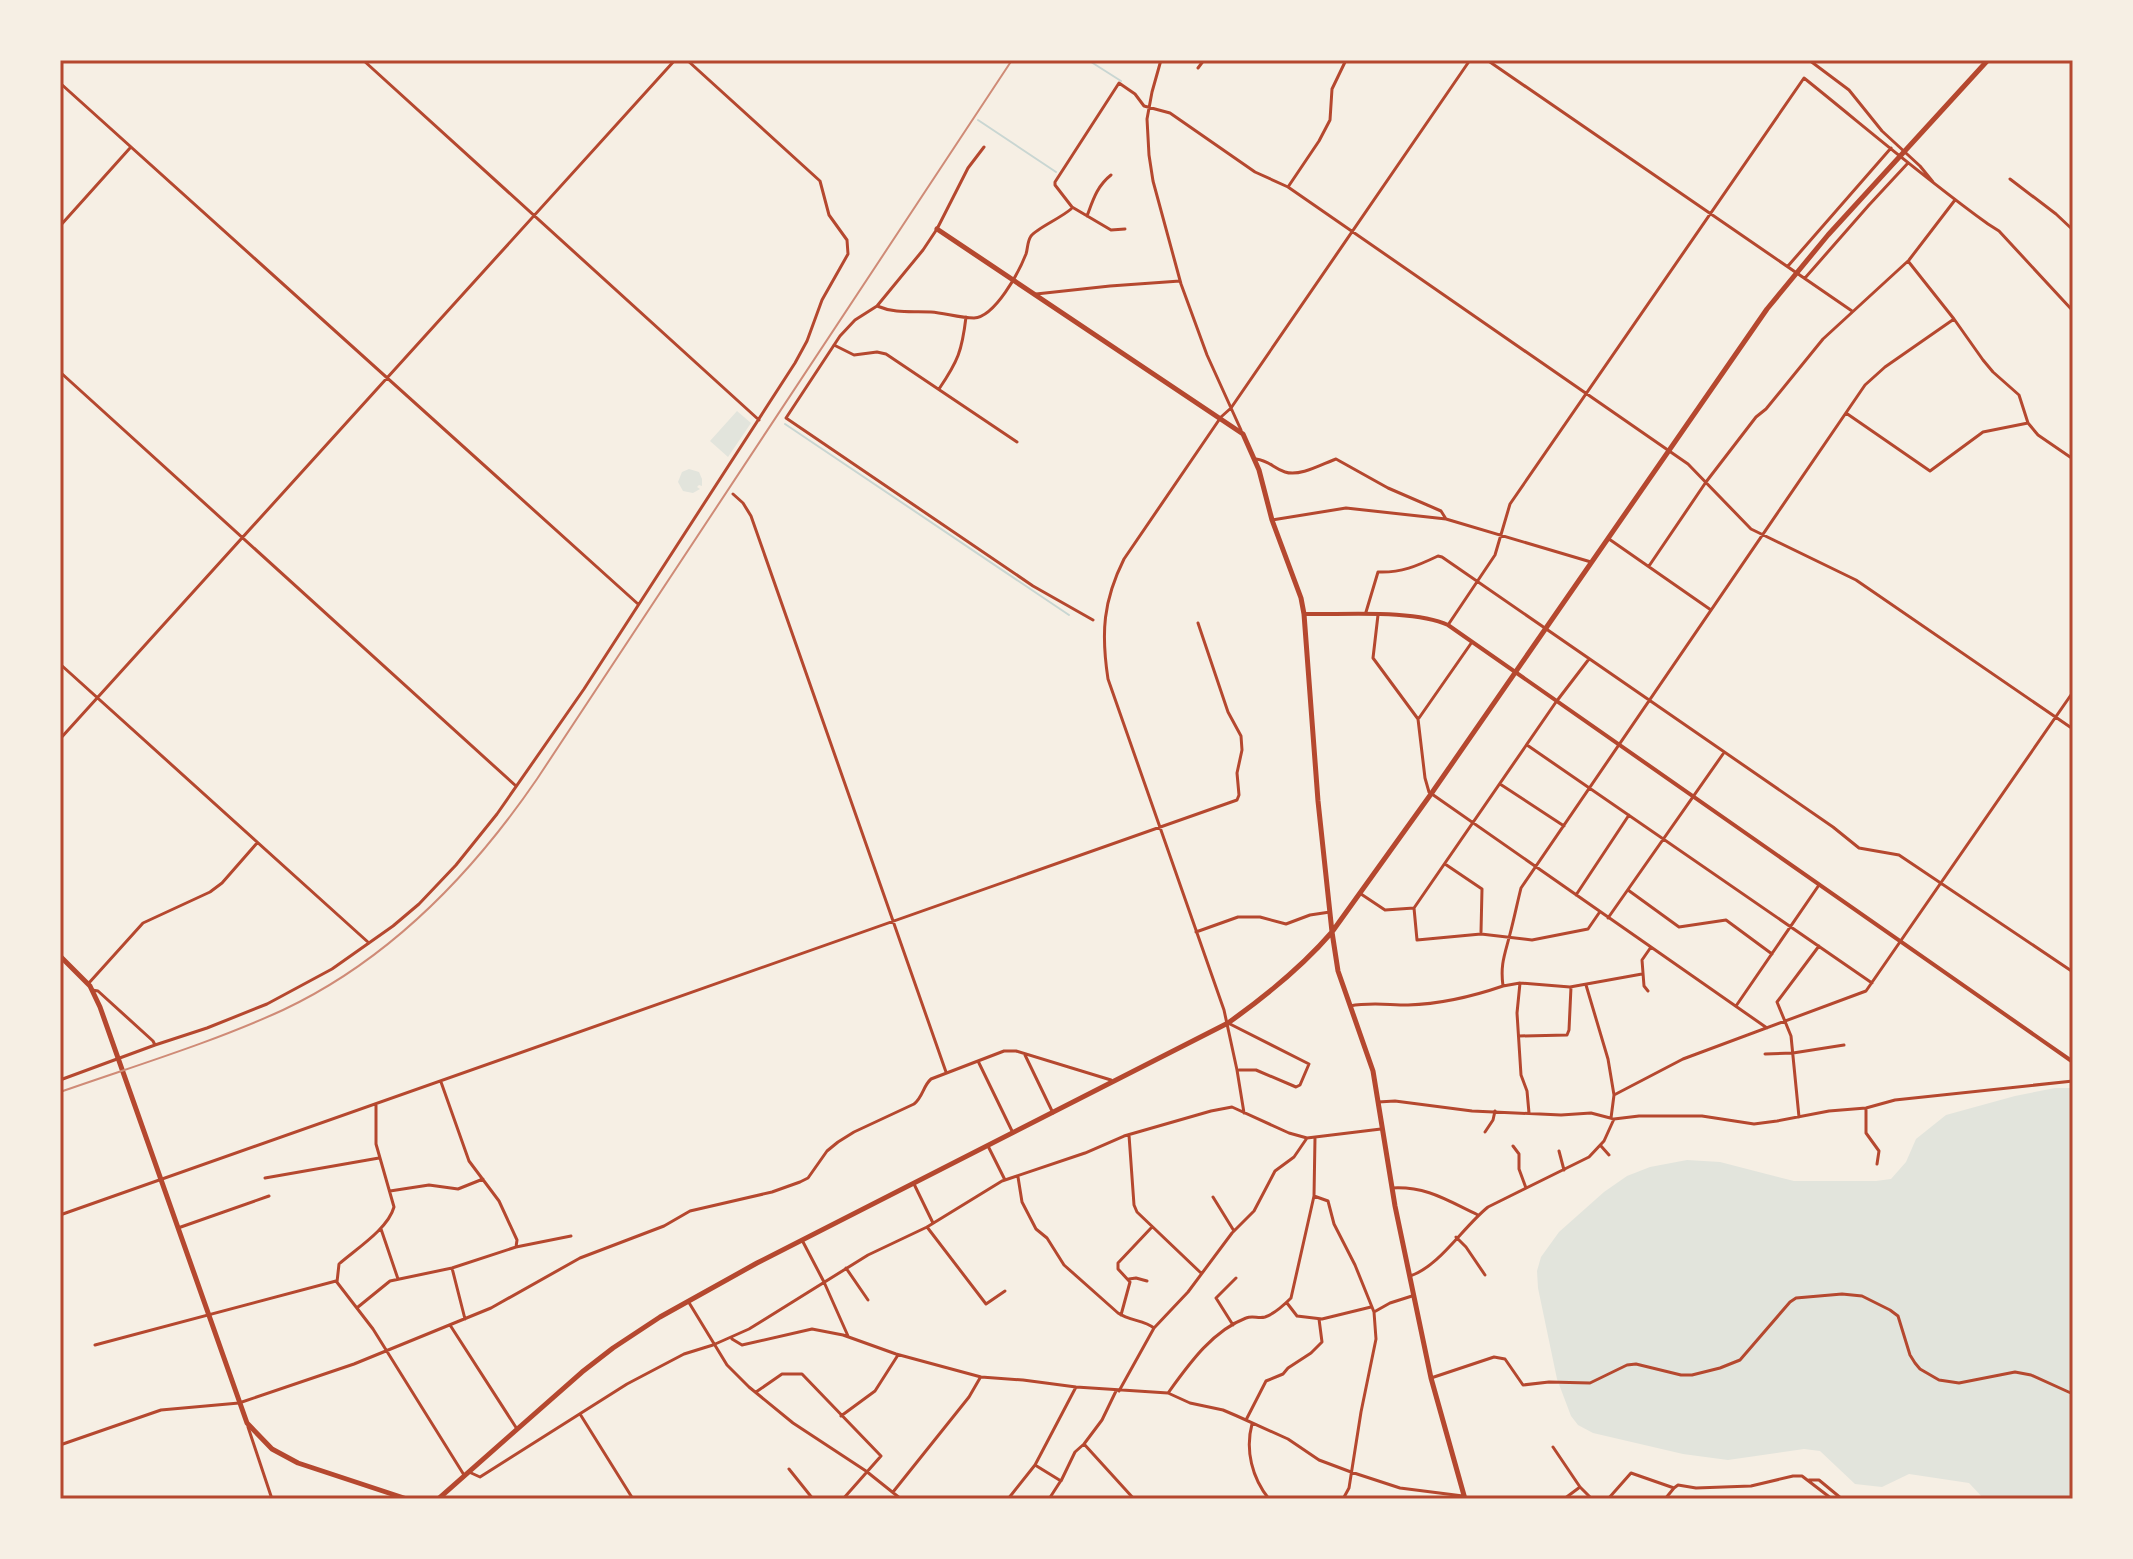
<svg xmlns="http://www.w3.org/2000/svg" width="2133" height="1559" font-family="Raleway,sans-serif">
  <style>
    .green { fill: #e2e4dc }
    .lines { fill: none; stroke-linecap: round; stroke-linejoin: round }
    .stream { stroke: #c9d6d2; stroke-width: 2 }
    .minor { stroke: #b5482f; stroke-width: 3 }
    .tertiary { stroke: #b5482f; stroke-width: 4 }
    .secondary { stroke: #b5482f; stroke-width: 5 }
    .primary { stroke: #b5482f; stroke-width: 5 }
    .rail { stroke: #cf8b77; stroke-width: 2 }
    .neatline { fill: none; stroke: #b5482f; stroke-width: 3 }
  </style>
  <rect width="100%" height="100%" fill="#f6efe4"/>
  <path class="green" d="M737 411 751 423 728 457 710 441Z
    M689 469 699 472 702 479V486L699 485 697 487 700 489 693 493 683 491 678 482 682 472Z
    M2055 1088H2073V1499H1984L1969 1483 1909 1474 1882 1487 1855 1484 1820 1451 1804 1449 1728 1460 1683 1454 1593 1433 1578 1425 1571 1416 1557 1379 1538 1288 1537 1271 1541 1257 1559 1232 1604 1192 1627 1176 1650 1167 1687 1160 1720 1162 1794 1181H1876L1891 1179 1906 1162 1916 1139 1946 1115 2015 1096Z"/>
  <g class="lines">
    <path class="stream" d="M1088 60 1121 81
      M978 120 1056 172
      M785 424 1069 615"/>
    <path class="minor" d="M363 60 759 420
      M1161 60 1152 92 1147 119 1149 155 1153 181 1181 284 1207 355 1241 430
      M1487 60 1852 311
      M1809 60 1849 90 1882 131 1920 166 1933 182
      M1198 68 1204 60
      M60 83 638 604
      M984 147 968 168 937 229 923 250 877 306 855 320 840 336 786 418 1033 586 1093 620
      M2010 179 2056 214 2073 230
      M1288 187 1319 141 1330 120 1332 89 1346 60
      M1087 216C1093 200 1097 186 1111 175
      M60 226 130 148
      M1125 229 1111 230 1072 207 1055 185V182L1119 83 1135 94 1144 106 1170 113 1255 172 1288 187 1688 464 1751 529 1856 580 2073 729
      M1909 260 1955 200
      M1788 266 1891 148
      M1805 278 1869 205 1908 163
      M1036 294 1110 286 1180 281
      M877 306C896 314 911 311 931 312 945 313 959 318 974 318 995 317 1019 272 1026 254 1028 248 1027 242 1031 236 1037 228 1061 218 1071 209
      M834 345 854 355 877 352 886 354 1017 442
      M60 372 516 786
      M939 389C958 361 962 351 966 317
      M1846 413 1930 471 1983 432 2028 423
      M1256 459C1270 461 1273 468 1285 472 1300 477 1322 464 1336 459L1388 488 1441 511 1446 519
      M733 494 743 503 751 516 946 1072
      M1272 520 1346 508 1446 519 1591 562
      M1609 539 1711 610
      M1649 566 1706 482 1756 417 1766 409 1823 339 1908 261 1954 319 1983 360 1993 372 2019 395 2028 423 2038 435 2073 459
      M1366 612 1378 572C1401 573 1417 566 1438 556L1442 557 1833 827 1859 848 1899 855 2073 972
      M1378 615 1373 658 1418 719 1425 778 1429 792 1767 1028
      M1448 625 1495 555 1510 504 1804 78C1865 127 1924 178 1988 224L1999 231 2073 311
      M1589 659 1556 702 1414 908 1417 940 1481 934 1532 940 1588 929 1599 913
      M60 664 369 943
      M1419 718 1472 642
      M60 739 675 60
      M1527 745 1872 983
      M1500 784 1564 826
      M1445 864 1482 889 1481 932
      M1628 890 1679 927 1726 920 1772 954
      M1361 894 1385 910 1414 908
      M1576 895 1629 815
      M1608 918 1723 754
      M1196 932 1238 917H1260L1286 924 1310 915 1330 912
      M1520 983 1570 987 1642 974
      M88 984 143 923 210 892 222 883 257 843
      M1586 985 1608 1059 1614 1095 1611 1118
      M92 990 98 991 153 1041 155 1045
      M1648 991 1644 986 1642 960 1651 947
      M1350 1006C1370 1002 1388 1005 1408 1005 1442 1004 1471 997 1503 986
      M1736 1006 1819 885
      M1228 1023 1309 1064 1300 1085 1296 1087 1256 1070H1239
      M1519 1036 1567 1035 1569 1030 1571 987
      M1765 1054 1793 1053 1844 1045
      M1025 1055 1053 1113
      M978 1061 1013 1133
      M60 1080 155 1045 207 1028 267 1004 332 969 393 926 419 904 456 865 497 814 584 689 795 363 807 341 822 300 848 254 847 240 829 215 820 181 687 60
      M441 1082 469 1161 499 1201 517 1240 516 1247
      M1614 1095 1683 1059 1866 991 2073 692
      M1378 1102 1395 1101 1472 1111 1561 1115 1591 1113 1614 1119 1639 1116H1702L1754 1124 1777 1121 1829 1111 1866 1108 1895 1100 2073 1081
      M1866 1108V1133L1879 1151 1877 1164
      M1244 1113 1237 1070 1224 1010 1108 679C1101 633 1103 601 1124 559L1221 417 1231 408 1470 60
      M1529 1113 1527 1091 1521 1075 1517 1013 1520 983 1503 986C1500 964 1505 954 1510 934 1514 919 1517 904 1521 888L1865 385 1885 367 1954 319
      M1799 1117 1791 1036 1777 1002 1819 946
      M1485 1132 1493 1120 1495 1111
      M1129 1135 1134 1205 1137 1212 1201 1273
      M1315 1138 1314 1196 1328 1201 1334 1224 1355 1265 1374 1312
      M988 1146 1005 1180
      M1513 1146 1519 1154V1169L1526 1188
      M1601 1146 1609 1155
      M1559 1151 1564 1170
      M1018 1177 1022 1202 1036 1229 1047 1238 1064 1265 1118 1313C1130 1321 1144 1320 1154 1328
      M265 1178 379 1158
      M914 1184 933 1223
      M1392 1188C1427 1186 1448 1201 1478 1215
      M390 1191 429 1185 458 1189 483 1179
      M1213 1197 1234 1231
      M60 1215 1237 800 1239 795 1237 773 1242 750 1241 736 1228 712 1198 623
      M927 1227 986 1304 1005 1291
      M178 1228 269 1196
      M381 1229 398 1279
      M1456 1237 1466 1247 1485 1275
      M802 1240 824 1282 848 1336
      M452 1268 465 1319
      M846 1268 868 1300
      M1410 1276C1439 1267 1463 1227 1488 1207L1589 1157 1604 1141 1614 1119
      M1129 1279 1136 1278 1147 1281
      M337 1282 339 1264C356 1249 388 1229 394 1207L376 1144V1104
      M688 1301 727 1365 749 1387 793 1423 866 1471 901 1499
      M1287 1303 1297 1316 1322 1319 1371 1307
      M358 1307 390 1281 452 1268 516 1247 571 1236
      M1121 1315 1130 1282 1118 1269V1263L1152 1227
      M450 1325 517 1429
      M1233 1325 1216 1298 1236 1278
      M732 1339 742 1345 812 1329 843 1335 896 1354 981 1377 1023 1380 1076 1387 1168 1393 1190 1403 1223 1410 1237 1416 1288 1439 1319 1460 1351 1472 1400 1488 1463 1496
      M95 1345 336 1281 373 1329 464 1475
      M1431 1378 1494 1357 1505 1359 1523 1385 1549 1382 1590 1383 1627 1365 1636 1364 1681 1375H1692L1720 1368 1740 1360 1790 1302 1796 1298 1842 1294 1862 1296 1890 1310 1898 1316 1910 1355 1915 1363 1920 1369 1939 1380 1959 1383 2015 1372 2031 1375 2073 1394
      M1119 1391 1154 1328 1188 1292 1232 1233 1254 1211 1275 1171 1294 1157 1307 1138
      M756 1392 782 1374H802L881 1456 843 1499
      M1168 1393C1189 1364 1212 1331 1246 1318 1253 1315 1258 1319 1265 1317 1274 1314 1285 1304 1291 1298L1314 1196
      M580 1414 633 1499
      M841 1416 875 1391 898 1355
      M1246 1420 1266 1381 1283 1374 1288 1368 1311 1353 1322 1342 1319 1319
      M1252 1424C1245 1450 1252 1478 1269 1499
      M248 1427 272 1499
      M1084 1444 1134 1499
      M60 1445 161 1410 239 1403 354 1364 491 1308 580 1258 664 1226 690 1211 772 1192 800 1182 808 1178 827 1151 838 1142 854 1132 914 1104C923 1097 923 1086 931 1079L1004 1051H1016L1111 1080
      M1553 1447 1580 1487 1592 1499
      M1035 1465 1076 1387
      M789 1469 813 1499
      M469 1472 480 1477 627 1384 684 1354 713 1345 749 1329 868 1255 927 1227 1002 1181 1085 1153 1124 1136 1211 1111 1232 1107 1289 1133 1307 1138 1381 1129
      M1809 1480H1819L1842 1499
      M893 1492 969 1397 980 1378
      M1008 1499 1035 1465 1061 1481 1075 1452 1084 1444 1102 1420 1116 1391
      M1049 1499 1060 1482
      M1343 1499 1349 1488 1361 1412 1376 1339 1374 1312 1390 1303 1412 1296
      M1564 1499 1580 1487
      M1608 1499 1631 1473 1674 1488
      M1665 1499 1674 1488 1678 1485 1696 1488 1751 1486 1793 1476H1802L1832 1499"/>
    <path class="tertiary" d="M1304 614C1343 615 1414 609 1448 625L2073 1062"/>
    <path class="secondary" d="M438 1499 582 1372 613 1348 660 1317 757 1263 1228 1023C1266 996 1301 968 1332 932L1318 801 1304 614 1301 598 1272 520 1259 470 1243 434 937 229
      M1465 1499 1431 1378 1395 1206 1373 1071 1338 971 1332 932 1431 794 1767 309 1828 235 1988 60"/>
    <path class="primary" d="M60 956 90 986 100 1007 247 1423 272 1449 298 1463 407 1499"/>
    <path class="rail" d="M60 1092C134 1066 211 1043 283 1010 389 960 472 874 537 779L1012 60"/>
  </g>
  <rect width="2133" height="1559" fill="none" stroke="#f6efe4" stroke-width="124"/>
  <rect x="62" y="62" width="2009" height="1435" class="neatline"/>
</svg>
